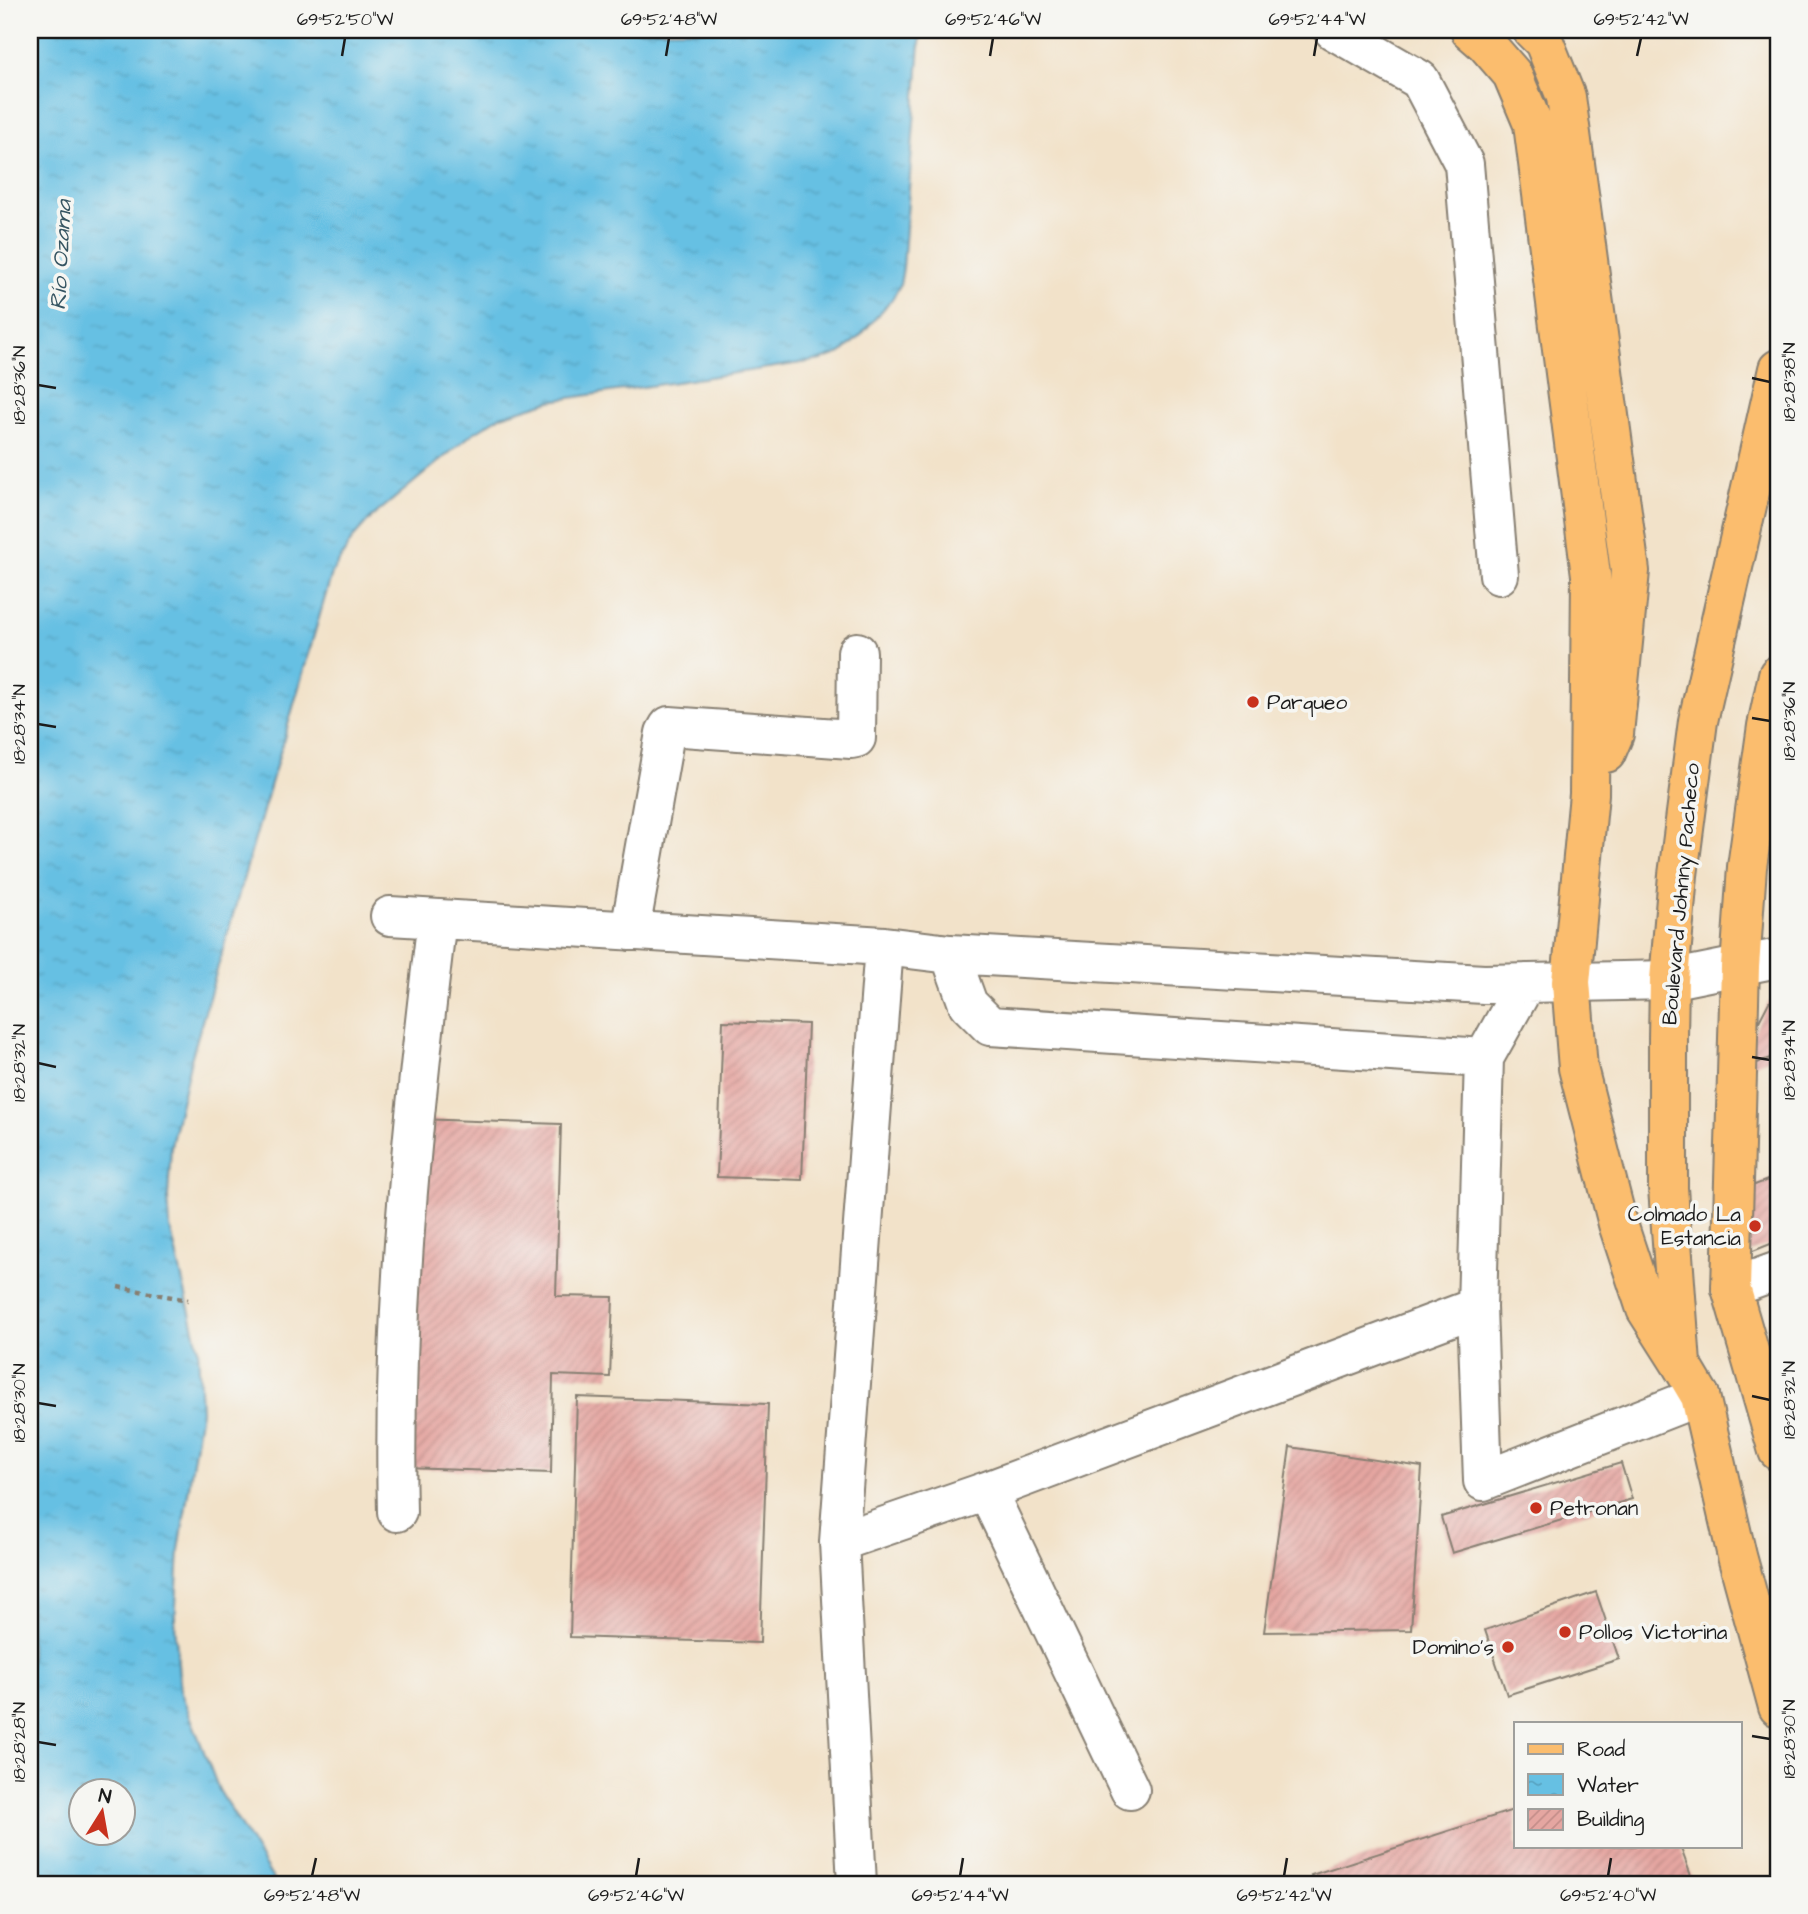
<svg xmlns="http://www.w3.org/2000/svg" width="1808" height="1914" font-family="'Architects Daughter',sans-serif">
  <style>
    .water { fill: url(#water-ripples); stroke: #416e80; stroke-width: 2; fill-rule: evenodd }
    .building { fill: url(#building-hatch) }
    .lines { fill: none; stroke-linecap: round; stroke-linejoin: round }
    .minor-casing { stroke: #877f72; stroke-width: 42 }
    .major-casing { stroke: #877f72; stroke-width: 42 }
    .path { stroke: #877f72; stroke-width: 4.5; stroke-dasharray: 5 5; stroke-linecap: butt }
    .minor { stroke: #fff; stroke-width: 38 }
    .major { stroke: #fbbd6e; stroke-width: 38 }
    .ticks { fill: none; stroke: #1c1c1c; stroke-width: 2.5 }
    .poi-dot { fill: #c8321e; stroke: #f6f6f2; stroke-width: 2.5 }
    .labels { text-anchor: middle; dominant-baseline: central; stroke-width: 7; stroke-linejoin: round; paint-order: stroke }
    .poi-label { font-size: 21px; fill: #1c1c1c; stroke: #f6f6f2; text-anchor: start }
    .street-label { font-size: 21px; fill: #1c1c1c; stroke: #f6f6f2 }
    .water-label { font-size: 23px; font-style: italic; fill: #365562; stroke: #f6f6f2 }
    .neatline { fill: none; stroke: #1c1c1c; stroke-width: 2.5 }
    .ticks-label { font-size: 18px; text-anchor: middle; fill: #1c1c1c }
  </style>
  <defs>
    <pattern id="water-ripples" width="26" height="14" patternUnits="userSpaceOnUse" patternTransform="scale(1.75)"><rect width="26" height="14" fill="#66c0e3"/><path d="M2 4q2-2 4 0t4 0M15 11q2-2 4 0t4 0" fill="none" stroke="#58a4c2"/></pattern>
    <pattern id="building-hatch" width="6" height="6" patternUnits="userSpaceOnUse" patternTransform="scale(1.75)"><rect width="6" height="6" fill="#e5a6a1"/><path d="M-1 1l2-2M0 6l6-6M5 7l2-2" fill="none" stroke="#c48e8a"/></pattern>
  </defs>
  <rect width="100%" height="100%" fill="#f6f6f2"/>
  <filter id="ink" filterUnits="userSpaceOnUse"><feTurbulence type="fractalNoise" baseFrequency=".0143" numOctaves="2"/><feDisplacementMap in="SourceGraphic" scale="14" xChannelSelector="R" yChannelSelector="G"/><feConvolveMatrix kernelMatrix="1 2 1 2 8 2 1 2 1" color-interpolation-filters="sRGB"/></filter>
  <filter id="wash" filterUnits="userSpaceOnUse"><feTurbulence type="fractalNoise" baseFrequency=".00686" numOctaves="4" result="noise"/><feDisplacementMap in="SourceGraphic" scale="28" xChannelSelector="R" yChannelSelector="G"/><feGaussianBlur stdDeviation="1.57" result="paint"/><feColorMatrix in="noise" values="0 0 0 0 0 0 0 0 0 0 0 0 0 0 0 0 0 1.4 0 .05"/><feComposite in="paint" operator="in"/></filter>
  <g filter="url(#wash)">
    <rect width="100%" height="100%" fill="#f2e2c9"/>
    <path class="water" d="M30 30H921L903 268 900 285 893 298 860 336 841 353 821 360 550 401 501 416 472 434 372 517 353 538 332 573 190 1063 171 1146 168 1197 170 1227 198 1347 201 1411 179 1550 175 1624 180 1690 219 1790 276 1884H30ZM80 1792H122V1834H80Z"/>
    <g id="blocks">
      <path class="building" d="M1778 999V1055L1752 1065 1753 1033 1769 1002Z
        M723 1021 808 1024 802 1180 717 1177Z
        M417 1119 561 1124 556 1296 613 1297 610 1377 553 1375 551 1473 405 1468Z
        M1778 1176V1241L1748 1253 1747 1188Z
        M577 1397 768 1404 760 1643 570 1637Z
        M1290 1447 1422 1467 1411 1630 1264 1632Z
        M1621 1463 1632 1499 1452 1553 1441 1517Z
        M1596 1592 1619 1659 1507 1695 1485 1630Z
        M1516 1809V1846H1680L1694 1884H1315L1311 1875Z"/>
    </g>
  </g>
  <g filter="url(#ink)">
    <use href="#blocks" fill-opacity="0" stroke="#877f72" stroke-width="2"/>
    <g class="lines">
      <g class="minor-casing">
        <path id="minor" d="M1333 30 1420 80 1464 164 1499 575
          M390 916 884 946 950 954 1484 984 1669 980 1778 958
          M630 931 665 733 669 726 851 739 856 738 857 652
          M950 954 968 1004 990 1026 1484 1058
          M1731 1288 1778 1271
          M1477 1307 1483 1481 1700 1396
          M987 1491 1130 1790
          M397 1512C392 1313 413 1116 437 919
          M839 1542 987 1491 1477 1307 1484 1058 1526 983
          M857 1884 839 1542 884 946"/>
      </g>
      <g class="major-casing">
        <path id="major" d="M1470 30 1486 44 1512 74 1533 124 1591 575 1589 794 1571 982 1578 1068 1618 1224 1646 1309 1681 1364
          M1532 30 1544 42 1566 97 1630 571 1614 734 1606 753
          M1778 369 1698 721 1678 875 1669 980 1668 1038V1188L1681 1364 1700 1396 1737 1556 1778 1707
          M1778 675 1767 726 1747 867 1740 967 1731 1288 1778 1451"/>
      </g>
      <path class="path" d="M118 1287 188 1300"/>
      <use href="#minor" class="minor"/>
      <use href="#major" class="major"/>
    </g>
  </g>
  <path class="ticks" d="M342 56 345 38M666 56 669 38M990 56 993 38M1314 56 1317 38M1637 56 1641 38M1752 378 1770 382M38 385 56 388M1752 718 1770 721M38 724 56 727M1752 1057 1770 1060M38 1063 56 1067M1752 1396 1770 1400M38 1403 56 1406M1752 1736 1770 1739M38 1742 56 1745M312 1876 316 1858M636 1876 639 1858M960 1876 963 1858M1284 1876 1287 1858M1608 1876 1611 1858"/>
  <g class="poi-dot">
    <circle cx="1253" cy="702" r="7"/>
    <circle cx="1755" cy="1226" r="7"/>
    <circle cx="1536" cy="1508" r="7"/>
    <circle cx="1565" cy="1632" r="7"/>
    <circle cx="1508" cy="1647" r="7"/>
  </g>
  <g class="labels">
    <g class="poi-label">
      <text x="1267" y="702">Parqueo</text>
      <text x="1741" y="1214" text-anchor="end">Colmado La<tspan x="1741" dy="24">Estancia</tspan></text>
      <text x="1550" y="1508">Petronan</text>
      <text x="1579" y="1632">Pollos Victorina</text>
      <text x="1494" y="1647" text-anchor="end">Domino's</text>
    </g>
    <g class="street-label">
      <text transform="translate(1681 894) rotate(-85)">Boulevard Johnny Pacheco</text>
    </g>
    <g class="water-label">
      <text transform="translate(61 255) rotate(-87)">Río Ozama</text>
    </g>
  </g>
  <rect width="1808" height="1914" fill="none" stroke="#f6f6f2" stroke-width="77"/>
  <rect x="1514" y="1722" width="228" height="126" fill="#f6f6f2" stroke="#9f9f9c" stroke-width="2"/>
  <rect x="1528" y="1744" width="35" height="10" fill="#fbbd6e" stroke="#9f9f9c" stroke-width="2"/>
  <text x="1577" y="1756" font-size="21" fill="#1c1c1c">Road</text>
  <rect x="1528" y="1774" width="35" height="21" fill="url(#water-ripples)" stroke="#9f9f9c" stroke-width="2"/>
  <text x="1577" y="1792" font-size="21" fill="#1c1c1c">Water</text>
  <rect x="1528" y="1809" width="35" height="21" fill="url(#building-hatch)" stroke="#9f9f9c" stroke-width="2"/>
  <text x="1577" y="1826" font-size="21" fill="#1c1c1c">Building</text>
  <g transform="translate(102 1812) rotate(11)"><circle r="33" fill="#f6f6f2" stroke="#9f9f9c" stroke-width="2"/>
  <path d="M0-5L12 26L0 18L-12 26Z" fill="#c8321e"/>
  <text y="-10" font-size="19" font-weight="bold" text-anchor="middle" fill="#1c1c1c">N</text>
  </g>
  <rect x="38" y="38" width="1732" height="1838" class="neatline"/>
  <g class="ticks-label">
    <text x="345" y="25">69°52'50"W</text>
    <text x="669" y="25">69°52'48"W</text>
    <text x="993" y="25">69°52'46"W</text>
    <text x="1317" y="25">69°52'44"W</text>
    <text x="1641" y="25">69°52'42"W</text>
    <text transform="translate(1789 382) rotate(-90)" y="6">18°28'38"N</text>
    <text transform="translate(19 385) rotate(-90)" y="6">18°28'36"N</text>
    <text transform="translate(1789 721) rotate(-90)" y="6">18°28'36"N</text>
    <text transform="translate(19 724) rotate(-90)" y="6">18°28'34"N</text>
    <text transform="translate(1789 1060) rotate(-90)" y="6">18°28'34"N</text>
    <text transform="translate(19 1063) rotate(-90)" y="6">18°28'32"N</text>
    <text transform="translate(1789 1400) rotate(-90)" y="6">18°28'32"N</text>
    <text transform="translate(19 1403) rotate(-90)" y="6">18°28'30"N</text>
    <text transform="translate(1789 1739) rotate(-90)" y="6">18°28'30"N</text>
    <text transform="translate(19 1742) rotate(-90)" y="6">18°28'28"N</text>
    <text x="312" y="1901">69°52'48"W</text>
    <text x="636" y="1901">69°52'46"W</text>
    <text x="960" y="1901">69°52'44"W</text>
    <text x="1284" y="1901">69°52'42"W</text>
    <text x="1608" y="1901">69°52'40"W</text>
  </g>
</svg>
